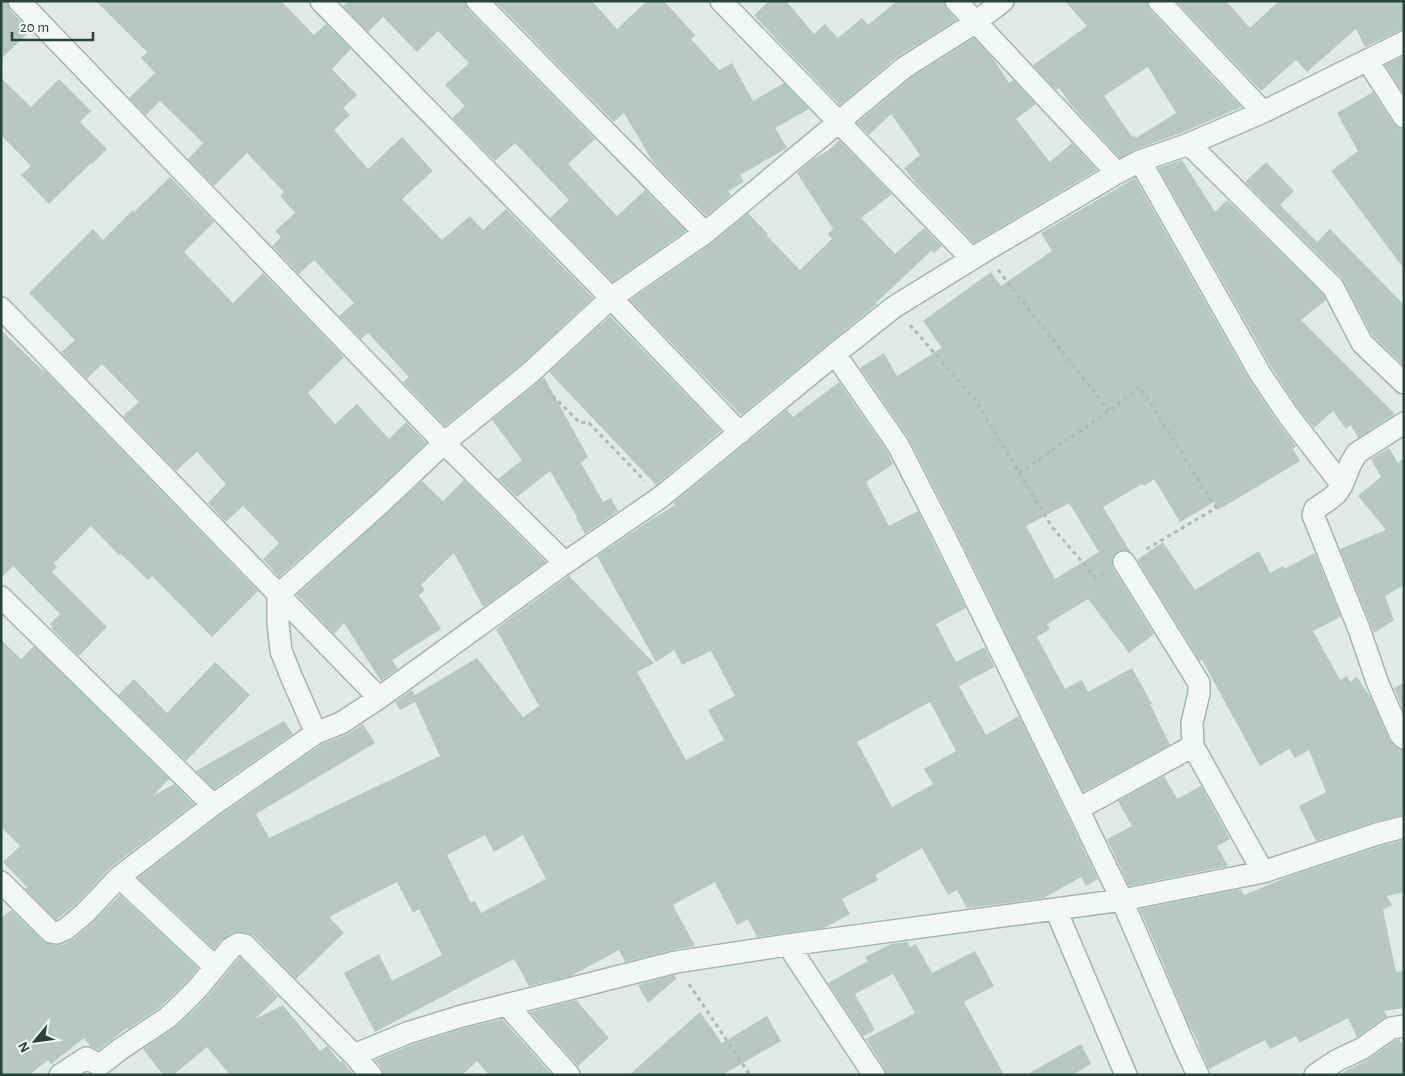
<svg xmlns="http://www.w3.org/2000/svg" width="1405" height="1076" font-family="'Alegreya Sans',sans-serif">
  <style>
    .building { fill: #b7c8c2; fill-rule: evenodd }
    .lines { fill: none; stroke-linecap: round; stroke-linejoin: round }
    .minor-casing { stroke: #a5b5b0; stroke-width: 24 }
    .path { stroke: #aebab6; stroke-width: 3; stroke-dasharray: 4 4; stroke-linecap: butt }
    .minor { stroke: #f3f8f6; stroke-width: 21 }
  </style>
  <rect width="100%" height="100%" fill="#e0eae7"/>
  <path class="building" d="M1 1H7L10 10 30 31 1 59Z
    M96 1H281L314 35 326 24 351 49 332 69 357 95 343 108 350 115 334 130 368 169 402 137 433 171 402 199 442 240 470 216 483 230 506 209 593 298 522 364 445 426 403 382 409 377 368 333 361 339 339 316 354 303 314 260 299 274 272 246 281 237 275 231 295 213 280 196 284 192 247 153 214 186 188 159 203 143 160 101 146 115 129 98 155 73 141 58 147 52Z
    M348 1H465L468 10 595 139 568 164 617 216 645 190 686 231 613 282 550 218 569 200 515 143 495 161 452 118 465 106 445 85 469 63 438 31 417 52 383 17 368 32 343 6Z
    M495 1H592L617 29 647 1H664L695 35 691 39 719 70 732 63 753 101 784 83 809 109 775 128 787 148 740 175 744 182 728 191 731 195 706 216 653 162 624 113 614 122Z
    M769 1H786L814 34 825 24 838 38 862 18 868 25 897 1H944L947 9 956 20 897 57 840 105 775 38 754 15Z
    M1065 1H1147L1150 10 1241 107 1184 132 1136 149 1120 158 1071 105 1059 88 1056 90 1033 65 1087 26ZM1148 67 1176 113 1136 138 1134 135 1132 137 1104 96Z
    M1176 1H1226L1250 28 1279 1H1404V30L1398 31 1365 47 1356 29 1307 72 1296 60 1261 91Z
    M974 38 992 57 1009 83 1013 80 1036 104 1016 119 1050 162 1072 143 1097 170 974 243 915 182 904 168 920 155 891 114 869 135 857 123 912 77Z
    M1404 56V94L1385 65Z
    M1 78 31 107 59 79 91 111 80 122 107 149 92 164 91 163 49 204 21 175 31 166 1 135Z
    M1373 92 1394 124 1398 128 1404 130V269L1331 171 1358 151 1337 113Z
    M839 140 892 194 861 218 895 254 924 228 942 246 934 253 932 250 876 303 877 304 741 415 630 300 712 243 748 213 768 234 766 235 800 270 832 239 828 234 833 229 797 173 812 160 829 150Z
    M1182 160 1215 212 1227 200 1323 294 1326 300 1301 320 1395 414 1358 438 1351 425 1346 429 1333 411 1314 428 1298 408 1272 368 1158 168Z
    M1266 162 1294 191 1280 205 1317 242 1330 229 1404 305V366L1372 335 1342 278 1245 182Z
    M170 177 214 222 184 252 233 303 263 273 344 357 308 393 335 424 357 404 389 439 406 422 426 443 375 492 279 577 263 559 279 543 243 506 226 522 208 503 226 484 197 452 176 471 123 416 139 402 102 364 87 379 61 352 75 340 29 293 93 229 103 240 133 210 134 212Z
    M1135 178 1250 381 1278 423 1296 446 1293 449 1300 461 1218 510 1214 502 1180 522 1154 479 1144 486 1142 484 1103 507 1130 551 1123 550 1117 552 1113 557 1112 562 1113 568 1154 634 1129 653 1088 599 1047 624 1050 629 1037 637 1065 689 1082 680 1088 692 1132 668 1152 704H1150L1170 745 1083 792 956 531 909 439 860 368 884 353 897 376 942 348 923 321 991 272 1001 286 1052 251 1041 233ZM1069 503 1099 552 1055 579 1026 526Z
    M610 316 721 431 656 485 549 372Z
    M1 330 42 370 43 369 258 591 212 637 152 576 148 580 121 554 119 555 91 526 54 563 57 567 52 572 107 627 79 656 51 628 53 627 50 624 60 614 13 566 1 578Z
    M544 377 588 457 581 463 603 502 611 498 618 511 585 534 576 518 577 517 550 471 517 497 498 479 522 460 492 420Z
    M839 382 887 451 893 464 866 482 889 526 918 511 966 608 936 624 956 662 985 647 994 667 959 686 986 735 1019 716 1098 879 1086 886 1081 877 1044 898 967 908 957 890 948 895 922 848 875 875 878 880 842 899 850 914 824 928 757 937 748 919 737 925 715 882 673 905 695 946 673 950 625 962 619 950 571 976 529 986 514 959 375 1032 344 973 379 954 392 981 442 955 419 909 413 913 397 882 329 917 344 933 296 979 254 936 247 933 239 932 232 933 222 940 214 949 138 878 220 815 322 744 346 735 363 724 375 743 256 814 269 838 440 756 415 702 400 710 395 702 412 690 415 695 477 658 523 717 539 706 496 629 569 576 654 663 637 672 686 760 724 740 708 710 735 696 711 651 682 665 674 650 656 662 597 556 652 519 675 505 673 503 783 413 787 410 793 417ZM930 702 956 751 924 769 933 784 892 807 857 742ZM485 835 494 852 523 835 546 879 481 913 475 901 471 903 447 855Z
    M1389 448 1398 463 1404 458V585L1385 596 1394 620 1374 633 1340 549 1386 530 1358 496 1381 477 1371 459Z
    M464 480 546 562 483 607 454 553 421 585 425 590 419 595 441 629 392 660 398 669 381 681 344 623 334 634 297 595 422 481 443 501Z
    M1163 542 1195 590 1259 551 1270 573 1283 566 1284 569 1315 553 1341 617 1313 631 1340 680 1347 676 1350 682 1357 677 1372 700 1389 739 1396 747 1404 750V815L1374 822 1316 841 1299 806 1326 792 1309 750 1295 758 1289 749 1260 766 1202 660 1200 661 1137 560Z
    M1 640 21 659 34 646 169 779 153 796 174 784 194 804 111 867 76 904 56 920 25 889 27 887 3 862 20 846 1 827Z
    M215 662 250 695 186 761 118 695 134 679 167 713Z
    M1404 683V711L1394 688Z
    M284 721 293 734 214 789 196 771Z
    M1164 776 1177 799 1201 786 1230 839 1217 846 1228 866 1129 886 1107 839 1132 826 1118 801Z
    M1404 840V892L1387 896 1392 905 1383 910 1396 972 1404 971V1008L1384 1011 1387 1016 1357 1037 1348 1018 1299 1043 1296 1036 1270 1049 1265 1040 1209 1069 1198 1045 1199 1044 1188 1023 1140 909 1241 889 1244 895 1290 876 1381 846Z
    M120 895 198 968 188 981 159 1008 128 1029 127 1028 98 1050 91 1047 84 1038 51 1064 48 1060 29 1075H1V918L11 910 43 941 49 944 62 945 74 939 93 922Z
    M907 942 910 947 916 944 932 973 975 951 994 986 964 1002 1004 1075H886L884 1068 866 1039 915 1013 893 974 855 994 875 1030 863 1036 828 983 868 961 865 957 891 944Z
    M240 957 278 997 255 1019 283 1005 320 1051 327 1046 340 1062 342 1061 354 1075H230L207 1047 173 1075H163L143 1049 174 1028 191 1013 207 997Z
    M674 975 676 979 648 1003 638 985Z
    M576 1000 609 1038 578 1066 530 1012Z
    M700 1012 722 1043 767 1016 781 1041 722 1075H629Z
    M502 1019 552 1075H489L477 1061 462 1075H383L381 1067 375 1060 411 1045 465 1028Z
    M1399 1039 1404 1047V1075H1338L1369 1059 1396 1040Z
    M1081 1044 1091 1064 1073 1075H1026Z"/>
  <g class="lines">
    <g class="minor-casing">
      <path id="minor" d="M19 1 444 443 565 563
        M321 1 611 298 740 433
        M477 1 705 233
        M721 1 972 259
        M956 1 1117 173
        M1159 1 1263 112
        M1367 60 1404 117
        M1189 144 1333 287 1362 343 1404 383
        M1140 161 1261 375 1288 415 1342 485
        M1 308 379 698
        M835 354 898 445 945 537 1078 809 1122 900 1185 1047 1198 1075
        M1404 423 1357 453 1351 463 1342 485 1337 493 1330 499 1315 509 1313 515 1359 629 1378 684 1400 734 1404 738
        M1124 562 1199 683V693L1192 723 1193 746 1263 872
        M1 597 213 805
        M316 733 291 676 281 651 278 623V595L383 501 444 443 530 373 611 298 705 233 905 67 976 22 1003 1
        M1078 809 1193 746
        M119 877 215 967
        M1 882 51 932 57 933 66 929 85 913 119 877 213 805 316 733 341 723 379 698 565 563 661 497 835 354 894 307 983 252 1117 173 1140 161 1189 144 1263 112 1404 42
        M1056 910 1126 1075
        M788 945 874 1075
        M507 1005 569 1075
        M354 1055 407 1033 462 1016 676 962 788 945 1122 900 1263 872 1377 834 1404 827
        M60 1075 86 1058 100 1065 119 1050 167 1018 182 1004 197 989 231 948 238 944 245 945 354 1055 371 1075
        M1315 1075 1336 1061 1363 1048 1391 1028 1404 1026"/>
    </g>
    <path class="path" d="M998 270 1109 411
      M910 325 976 401 1052 527 1096 578 1103 574
      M547 390 580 423 588 422 645 481
      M1019 473 1109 411 1140 387 1216 508 1145 550
      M689 984 750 1075"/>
    <use href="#minor" class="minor"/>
  </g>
  <rect width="1405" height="1076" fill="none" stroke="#27433a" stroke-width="5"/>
  <g transform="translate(35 1041) rotate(241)" stroke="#f0f7f5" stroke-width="4" paint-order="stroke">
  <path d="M0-4L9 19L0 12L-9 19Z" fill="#27433a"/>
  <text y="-8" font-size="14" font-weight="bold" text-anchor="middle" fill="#27433a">N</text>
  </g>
  <path d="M12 32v8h81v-8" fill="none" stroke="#27433a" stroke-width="2.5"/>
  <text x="20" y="32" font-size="15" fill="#27433a" stroke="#f0f7f5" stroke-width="4" paint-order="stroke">20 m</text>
</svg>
